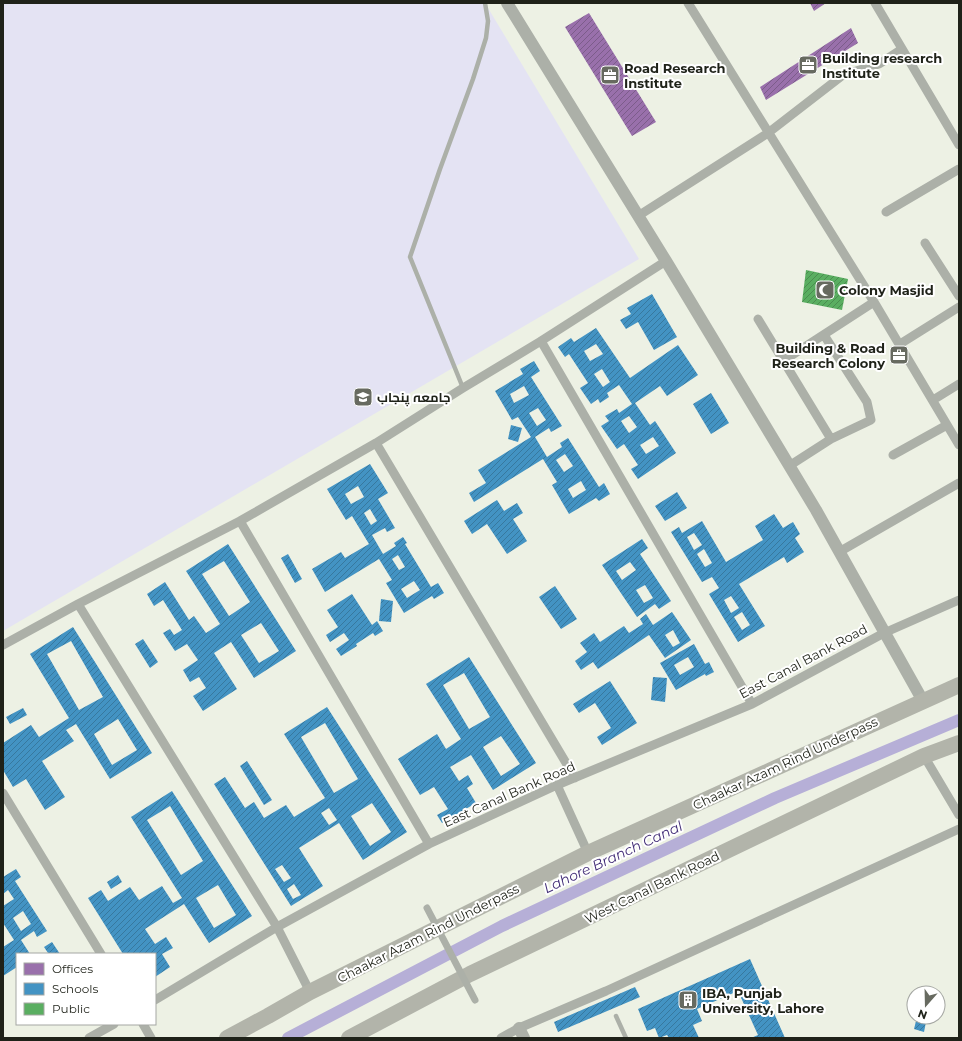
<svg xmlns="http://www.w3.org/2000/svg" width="962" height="1041" font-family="Montserrat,Cairo,sans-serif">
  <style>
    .grass { fill: #e4e3f3 }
    .offices { fill: url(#offices-hatch) }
    .schools { fill: url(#schools-hatch); fill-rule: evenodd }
    .public { fill: url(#public-hatch) }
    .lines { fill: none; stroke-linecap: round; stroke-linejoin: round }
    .canal { stroke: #b6afd7; stroke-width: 12 }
    .service { stroke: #acb0a8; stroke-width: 4.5 }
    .minor { stroke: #acb0a8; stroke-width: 9 }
    .tertiary { stroke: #acb0a8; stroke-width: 12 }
    .trunk { stroke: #b2b4aa; stroke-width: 16 }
    .pedestrian-bridge { stroke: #acb0a8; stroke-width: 7 }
    .labels { text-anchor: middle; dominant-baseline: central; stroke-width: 4; stroke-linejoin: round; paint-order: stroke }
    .poi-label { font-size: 13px; font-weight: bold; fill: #1f2219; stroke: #fff; text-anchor: start }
    .street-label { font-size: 13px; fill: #1f2219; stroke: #fff }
    .water-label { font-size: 14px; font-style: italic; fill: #412c76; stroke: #fff }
  </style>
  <defs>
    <pattern id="offices-hatch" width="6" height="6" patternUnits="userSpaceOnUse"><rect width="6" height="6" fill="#9970ab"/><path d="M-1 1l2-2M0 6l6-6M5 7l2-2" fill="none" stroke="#7c5c8a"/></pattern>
    <pattern id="schools-hatch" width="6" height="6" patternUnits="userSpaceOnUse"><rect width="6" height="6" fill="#4393c3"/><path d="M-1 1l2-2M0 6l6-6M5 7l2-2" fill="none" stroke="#37789e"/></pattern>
    <pattern id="public-hatch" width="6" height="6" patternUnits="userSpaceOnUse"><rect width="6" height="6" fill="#5aae61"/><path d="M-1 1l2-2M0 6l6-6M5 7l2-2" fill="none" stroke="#4a8d4f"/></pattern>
  </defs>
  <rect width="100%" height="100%" fill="#edf1e4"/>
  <path class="grass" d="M3 3H485L639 259 3 631Z"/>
  <path class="offices" d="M810 3H826L814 11Z
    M589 13 656 122 632 136 565 27Z
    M851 28 858 43 766 100 760 87Z"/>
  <path class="schools" d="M652 294 677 337 654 350 638 322 626 329 620 320 631 314 627 308Z
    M596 328 630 378 678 345 698 375 667 396 660 386 635 403 650 425 655 421 676 453 638 479 631 469 638 465 624 444 617 449 601 426 609 421 605 416 617 409 619 413 632 404 619 385 607 393 609 397 600 403 598 399 591 404 580 388 588 383 569 354 565 357 558 347 571 338 574 342ZM596 344 603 354 590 361 584 351ZM602 369 610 382 603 387 594 374ZM629 416 637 427 629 433 621 421ZM653 437 659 446 646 454 640 445Z
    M534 361 540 371 531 377 562 426 551 432 549 428 535 437 547 457 562 447 560 443 568 438 599 487 604 483 610 494 599 501 596 498 569 514 552 485 557 482 543 459 474 502 469 493 486 483 478 470 531 437 518 417 512 420 495 391 523 374 520 369ZM524 386 529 395 514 403 510 394ZM538 408 546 420 537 426 529 413ZM565 454 573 466 564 472 556 460ZM581 481 586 490 573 498 568 489Z
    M711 393 729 423 711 434 693 404Z
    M511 425 522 428 518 442 508 439Z
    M370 464 388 493 378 499 395 528 387 532 385 528 372 535 383 554 396 546 394 543 403 537 407 543 405 544 431 587 438 583 444 593 434 599 432 596 404 613 386 583 392 580 379 559 325 592 312 569 341 552 345 558 369 544 352 516 346 520 327 489ZM358 486 364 497 351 504 345 494ZM370 509 377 521 371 525 364 513ZM398 555 405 567 399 570 392 559ZM414 581 420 590 407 598 401 589Z
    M677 492 687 508 665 521 655 506Z
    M497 500 504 511 517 503 523 513 513 519 527 541 507 554 487 524 472 534 464 521Z
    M774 514 783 528 793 522 800 534 795 538 804 552 787 563 784 557 739 584 765 626 738 642 709 594 719 588 712 577 702 582 671 532 679 527 682 533 702 521 726 562 763 540 755 526ZM694 533 702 545 694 550 687 537ZM704 549 712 563 705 567 697 554ZM731 596 739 608 731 613 724 600ZM742 612 750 625 742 630 734 617Z
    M642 539 648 548 640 554 671 601 659 609 655 604 637 617 602 565ZM630 562 636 570 622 580 616 571ZM645 585 653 598 644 603 636 590Z
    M228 544 296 651 254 678 231 642 214 653 237 689 203 711 193 696 206 688 199 677 190 682 183 670 198 660 187 644 175 651 163 633 170 629 174 635 182 630 163 600 154 606 147 594 165 582 189 620 194 616 206 633 220 624 186 571ZM224 561 250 602 229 616 202 574ZM261 623 279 651 259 663 241 635Z
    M288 554 302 579 295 583 281 558Z
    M555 586 577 619 561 629 539 597Z
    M352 594 372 625 377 621 383 631 375 636 373 633 356 644 357 646 341 656 336 649 349 640 344 633 330 642 326 635 338 627 327 610Z
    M381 599 393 601 391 622 379 621Z
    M672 612 691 640 665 658 649 635 598 669 593 662 581 670 575 661 587 652 580 643 594 633 600 642 624 626 629 633 643 624 640 619 646 614 653 625ZM673 630 680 643 673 647 665 635Z
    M73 627 152 753 110 779 76 724 66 730 74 741 42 761 65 797 45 810 26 779 13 787 3 770V743L31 725 39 737 69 718 30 654ZM71 641 103 697 79 710 47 654ZM118 719 137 750 112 765 94 734Z
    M143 639 158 662 150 668 135 644Z
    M694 644 705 664 709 662 714 672 706 676 705 674 676 690 660 663ZM688 657 694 667 680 675 674 665Z
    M469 657 536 763 493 790 471 755 450 767 459 781 468 775 473 784 467 788 476 803 442 823 437 815 448 809 434 787 420 795 398 759 437 734 446 749 461 739 426 684ZM464 673 490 717 469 729 443 685ZM501 736 520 764 501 776 483 747Z
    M653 677 667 678 665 702 651 700Z
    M610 681 637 723 602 745 597 737 611 728 595 703 579 713 573 704Z
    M327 707 407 832 363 860 339 823 299 848 323 886 291 906 214 784 225 777 245 808 254 802 264 818 286 805 294 817 325 798 284 734ZM325 723 358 779 334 793 301 737ZM372 803 391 832 370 846 351 816ZM329 808 337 820 329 825 321 813ZM282 865 291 878 284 882 275 869ZM294 884 301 895 293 899 287 889Z
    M23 708 27 715 10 724 6 717Z
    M247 761 272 800 264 805 240 766Z
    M172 791 252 916 209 943 184 904 145 929 155 944 166 937 173 948 162 954 170 967 155 977V954H123L88 898 101 890 108 901 130 887 139 900 162 886 173 903 182 898 131 817ZM170 806 203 861 181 875 147 820ZM218 885 236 915 214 928 196 898Z
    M16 869 21 877 15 881 47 931 37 937 34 931 21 940 30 954H17V967L3 976V947L14 940 3 923V906L14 899 8 890 3 894V877ZM23 911 31 924 21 931 13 918Z
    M118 875 122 882 111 889 107 882Z
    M52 942 60 954H45L48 953 44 947Z
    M750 959 785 1038H751L758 1035 738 991 697 1009 702 1021 693 1025 699 1038H669L667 1035 659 1038 655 1028 647 1031 638 1009Z
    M635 987 640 997 558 1032 554 1022Z
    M921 987 930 989 929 993H919Z
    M917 1017H927L924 1032 914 1029Z"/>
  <path class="public" d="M806 270 848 279 842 310 802 302Z"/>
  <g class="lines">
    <path class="canal" d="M288 1038 502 926 775 798 959 720"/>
    <path class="service" d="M463 388 410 257 440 169 473 79 486 38 488 21 485 3
      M616 1016 626 1038"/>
    <path class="minor" d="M688 3 874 302 959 445
      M875 3 959 145
      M886 212 959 169
      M638 216 768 133 843 75 879 64 902 49
      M925 243 959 296
      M758 319 831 439 789 466
      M824 335 867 402 871 420 831 439
      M541 341 752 704
      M900 344 959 307
      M783 361 874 302
      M933 400 959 384
      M376 443 575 778
      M893 455 947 425
      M240 521 429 844
      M839 552 959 483
      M78 604 277 927 310 992
      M3 645 78 604 240 521 376 443 463 388 541 341 666 261
      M924 756 959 815
      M557 785 588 853
      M3 793 101 954
      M155 1000 277 927 429 844 557 785 752 704 884 633 959 600
      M143 1024 151 1038
      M89 1038 114 1024
      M501 1038 519 1028 606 991 959 829"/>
    <path class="tertiary" d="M507 3 666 261 816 510 923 701
      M519 1028 524 1038"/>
    <path class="trunk" d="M227 1038 268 1016 310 992 588 853 959 685
      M349 1038 470 974 924 756 959 743"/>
    <path class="pedestrian-bridge" d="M427 908 475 1000"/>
  </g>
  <defs>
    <g id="office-square" transform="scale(1)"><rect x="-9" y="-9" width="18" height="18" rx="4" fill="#676a60" stroke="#fff"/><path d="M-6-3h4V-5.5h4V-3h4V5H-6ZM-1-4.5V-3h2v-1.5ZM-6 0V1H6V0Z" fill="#fff"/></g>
    <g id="mosque-square" transform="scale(1)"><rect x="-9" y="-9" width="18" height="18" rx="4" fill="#676a60" stroke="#fff"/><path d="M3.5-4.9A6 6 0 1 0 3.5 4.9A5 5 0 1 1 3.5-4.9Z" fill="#fff"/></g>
    <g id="university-square" transform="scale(1)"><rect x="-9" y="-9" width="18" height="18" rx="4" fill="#676a60" stroke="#fff"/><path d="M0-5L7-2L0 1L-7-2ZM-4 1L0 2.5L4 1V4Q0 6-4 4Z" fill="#fff"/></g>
    <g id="building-square" transform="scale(1)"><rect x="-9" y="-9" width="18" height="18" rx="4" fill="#676a60" stroke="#fff"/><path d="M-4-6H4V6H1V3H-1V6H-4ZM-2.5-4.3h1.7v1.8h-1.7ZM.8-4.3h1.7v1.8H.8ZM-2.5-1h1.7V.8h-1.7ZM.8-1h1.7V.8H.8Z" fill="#fff"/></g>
  </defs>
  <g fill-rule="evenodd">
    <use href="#office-square" x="808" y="65"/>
    <use href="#office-square" x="610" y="75"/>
    <use href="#mosque-square" x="825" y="290"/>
    <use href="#office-square" x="899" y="355"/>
    <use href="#university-square" x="363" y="397"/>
    <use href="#building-square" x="688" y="1000"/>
  </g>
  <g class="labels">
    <g class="poi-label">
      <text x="822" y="58">Building research<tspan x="822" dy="15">Institute</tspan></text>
      <text x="624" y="68">Road Research<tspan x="624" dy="15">Institute</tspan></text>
      <text x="839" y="290">Colony Masjid</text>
      <text x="885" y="348" text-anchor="end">Building &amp; Road<tspan x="885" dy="15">Research Colony</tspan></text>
      <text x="377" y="397">جامعہ پنجاب</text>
      <text x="702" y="993">IBA, Punjab<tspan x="702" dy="15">University, Lahore</tspan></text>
    </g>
    <g class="street-label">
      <text transform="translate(803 661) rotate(-28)">East Canal Bank Road</text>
      <text transform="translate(785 763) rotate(-25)">Chaakar Azam Rind Underpass</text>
      <text transform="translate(509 794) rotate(-24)">East Canal Bank Road</text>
      <text transform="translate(652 887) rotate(-26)">West Canal Bank Road</text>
      <text transform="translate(428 933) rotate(-27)">Chaakar Azam Rind Underpass</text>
    </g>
    <g class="water-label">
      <text transform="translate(613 857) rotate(-25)">Lahore Branch Canal</text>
    </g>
  </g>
  <rect width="962" height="1041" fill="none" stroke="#1f2219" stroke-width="8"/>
  <rect x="16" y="953" width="140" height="72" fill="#ffffff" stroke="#a5a7a3"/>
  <rect x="24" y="963" width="20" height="12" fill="#9970ab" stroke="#a5a7a3"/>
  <text x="52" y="973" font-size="12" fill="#1f2219">Offices</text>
  <rect x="24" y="983" width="20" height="12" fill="#4393c3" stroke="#a5a7a3"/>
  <text x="52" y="993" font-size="12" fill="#1f2219">Schools</text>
  <rect x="24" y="1003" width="20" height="12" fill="#5aae61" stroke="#a5a7a3"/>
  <text x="52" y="1013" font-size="12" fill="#1f2219">Public</text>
  <g transform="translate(926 1005) rotate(200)"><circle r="19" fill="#ffffff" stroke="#a5a7a3"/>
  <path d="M0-3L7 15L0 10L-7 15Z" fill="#676a60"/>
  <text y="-6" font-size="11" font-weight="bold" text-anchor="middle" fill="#1f2219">N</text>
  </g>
</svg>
